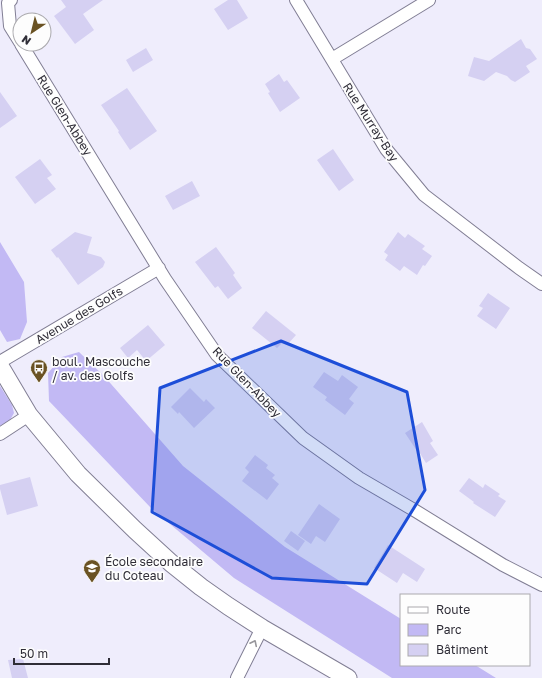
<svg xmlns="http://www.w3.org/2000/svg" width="542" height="678" font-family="'Golos Text',sans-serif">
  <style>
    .green { fill: #c2b9f4 }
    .building { fill: #d5d0f2 }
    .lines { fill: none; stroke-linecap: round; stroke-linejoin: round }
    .street-casing { stroke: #817e94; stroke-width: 14 }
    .secondary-casing { stroke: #817e94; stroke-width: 19 }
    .street { stroke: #fff; stroke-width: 12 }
    .secondary { stroke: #fff; stroke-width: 17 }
    .oneway { stroke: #97969b }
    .marked { fill: #1d4ed8; fill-opacity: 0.2; stroke: #1d4ed8; stroke-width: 3; stroke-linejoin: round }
    .labels { text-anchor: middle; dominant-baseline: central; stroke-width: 3.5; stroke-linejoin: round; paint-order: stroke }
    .street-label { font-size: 12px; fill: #2f2d37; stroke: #fdfdfd }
    .poi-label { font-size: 12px; fill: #2f2d37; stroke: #fdfdfd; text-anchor: start }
  </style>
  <rect width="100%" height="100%" fill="#efedfc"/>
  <path class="green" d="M0 242 24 282 27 322 20 339 7 342 0 330Z
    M79 352 104 376 183 466 285 547 401 619V665H475L496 678H392L234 578 151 508 49 401 48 373 62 357Z
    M0 386 12 405 14 413 10 420 0 426Z"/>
  <path class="building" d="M61 0H103L83 14 94 30 75 44 54 16 66 7Z
    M228 0H237L248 18 228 30 214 9Z
    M521 39 526 48 530 49 537 59 526 66 530 72 515 82 511 80 507 76 496 72 484 81 468 76 474 57 489 61Z
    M146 48 153 60 133 72 126 60Z
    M279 74 284 82 287 80 300 98 280 112 268 93 270 92 265 84Z
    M127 88 157 131 130 150 118 132 119 131 101 105Z
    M0 92 17 116 0 128Z
    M333 149 354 180 339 191 317 160Z
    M40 159 52 175 47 178 56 189 35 204 15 177Z
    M192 181 200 196 173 210 165 196Z
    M75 232 92 237 87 253 101 257 105 262 103 267 78 285 58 257 57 258 51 250Z
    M398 232 405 238 408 234 425 246 422 249 432 256 425 266 423 265 417 275 404 266 400 271 385 260 388 255 384 252Z
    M216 247 235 273 233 275 242 288 228 299 218 286 215 288 195 262Z
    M488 293 510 308 496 329 477 316 483 308 479 306Z
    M266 311 296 335 288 344 284 341 277 348 252 328Z
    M148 325 165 345 146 361 137 350 128 358 120 348Z
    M324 372 338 381 342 375 358 387 349 399 354 403 345 415 325 400 327 397 313 387Z
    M190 388 204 402 206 399 215 408 194 428 179 412 178 414 171 407Z
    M422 422 433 441 430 443 438 455 426 463 418 450 417 451 405 433Z
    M255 455 268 465 266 468 275 475 272 478 279 484 267 500 242 481 249 472 245 468Z
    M30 477 38 506 7 515 0 489V485Z
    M469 478 483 488 485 484 500 494 498 496 506 501 495 517 473 503 474 502 459 491Z
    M319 504 340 519 325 542 316 536 311 544 298 535Z
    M291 531 305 541 298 551 284 541Z
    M388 545 425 569 417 582 403 573 397 583 374 568Z
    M23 659 28 678H12L8 660Z"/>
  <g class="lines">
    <g class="street-casing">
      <path id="street" d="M11 0 8 3 10 26 20 42
        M296 0 386 149 424 195 519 268 542 284
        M21 44 165 279 217 355 303 438 359 478 414 510 503 565 542 585
        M332 59 429 0
        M0 362 159 268
        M0 434 29 415
        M237 678 262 628"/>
    </g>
    <g class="secondary-casing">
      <path id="secondary" d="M0 366 29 415 78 474 135 530 171 563 201 587 228 606 262 628 348 678"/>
    </g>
    <use href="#street" class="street"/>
    <use href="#secondary" class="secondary"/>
  </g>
  <defs><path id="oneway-chevron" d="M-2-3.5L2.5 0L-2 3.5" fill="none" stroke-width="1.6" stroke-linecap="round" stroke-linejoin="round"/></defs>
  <use class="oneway" href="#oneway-chevron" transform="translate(254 643) rotate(-64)"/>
  <path class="marked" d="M281 341 407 392 425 490 367 584 272 578 152 512 160 388Z"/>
  <defs>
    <g id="bus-pin" transform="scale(0.9)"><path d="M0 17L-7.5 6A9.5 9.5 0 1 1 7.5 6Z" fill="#6a5223" stroke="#fdfdfd"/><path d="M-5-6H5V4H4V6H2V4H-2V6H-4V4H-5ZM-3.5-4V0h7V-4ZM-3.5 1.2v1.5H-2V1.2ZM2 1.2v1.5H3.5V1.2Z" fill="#fff"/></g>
    <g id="school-pin" transform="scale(0.9)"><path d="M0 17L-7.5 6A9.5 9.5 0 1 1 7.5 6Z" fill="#6a5223" stroke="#fdfdfd"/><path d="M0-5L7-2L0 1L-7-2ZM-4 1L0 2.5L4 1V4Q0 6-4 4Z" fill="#fff"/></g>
  </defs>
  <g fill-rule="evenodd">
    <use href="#bus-pin" x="39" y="368"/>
    <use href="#school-pin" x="92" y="568"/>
  </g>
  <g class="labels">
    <g class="street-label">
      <text transform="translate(65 115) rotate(58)">Rue Glen-Abbey</text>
      <text transform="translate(371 122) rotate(57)">Rue Murray-Bay</text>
      <text transform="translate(79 315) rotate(-31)">Avenue des Golfs</text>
      <text transform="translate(247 382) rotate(46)">Rue Glen-Abbey</text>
    </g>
    <g class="poi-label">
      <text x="52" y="361">boul. Mascouche<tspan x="52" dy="14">/ av. des Golfs</tspan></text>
      <text x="105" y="561">École secondaire<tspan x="105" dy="14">du Coteau</tspan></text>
    </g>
  </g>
  <rect x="400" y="594" width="130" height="72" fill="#fdfdfd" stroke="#abaaae"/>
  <rect x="408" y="607" width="20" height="6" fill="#ffffff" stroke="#abaaae"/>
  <text x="436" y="614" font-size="12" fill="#2f2d37">Route</text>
  <rect x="408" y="624" width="20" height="12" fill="#c2b9f4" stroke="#abaaae"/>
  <text x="436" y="634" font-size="12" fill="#2f2d37">Parc</text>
  <rect x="408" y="644" width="20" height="12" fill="#d5d0f2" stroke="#abaaae"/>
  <text x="436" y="654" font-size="12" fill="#2f2d37">Bâtiment</text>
  <g transform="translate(32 32) rotate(215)"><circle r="19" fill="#fdfdfd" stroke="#abaaae"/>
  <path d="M0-3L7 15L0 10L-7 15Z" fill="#6a5223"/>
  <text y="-6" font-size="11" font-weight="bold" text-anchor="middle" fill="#2f2d37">N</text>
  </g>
  <path d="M14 658v6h95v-6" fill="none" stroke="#2f2d37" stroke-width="2"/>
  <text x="20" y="658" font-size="12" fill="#2f2d37" stroke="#fdfdfd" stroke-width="3" paint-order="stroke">50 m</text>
</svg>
